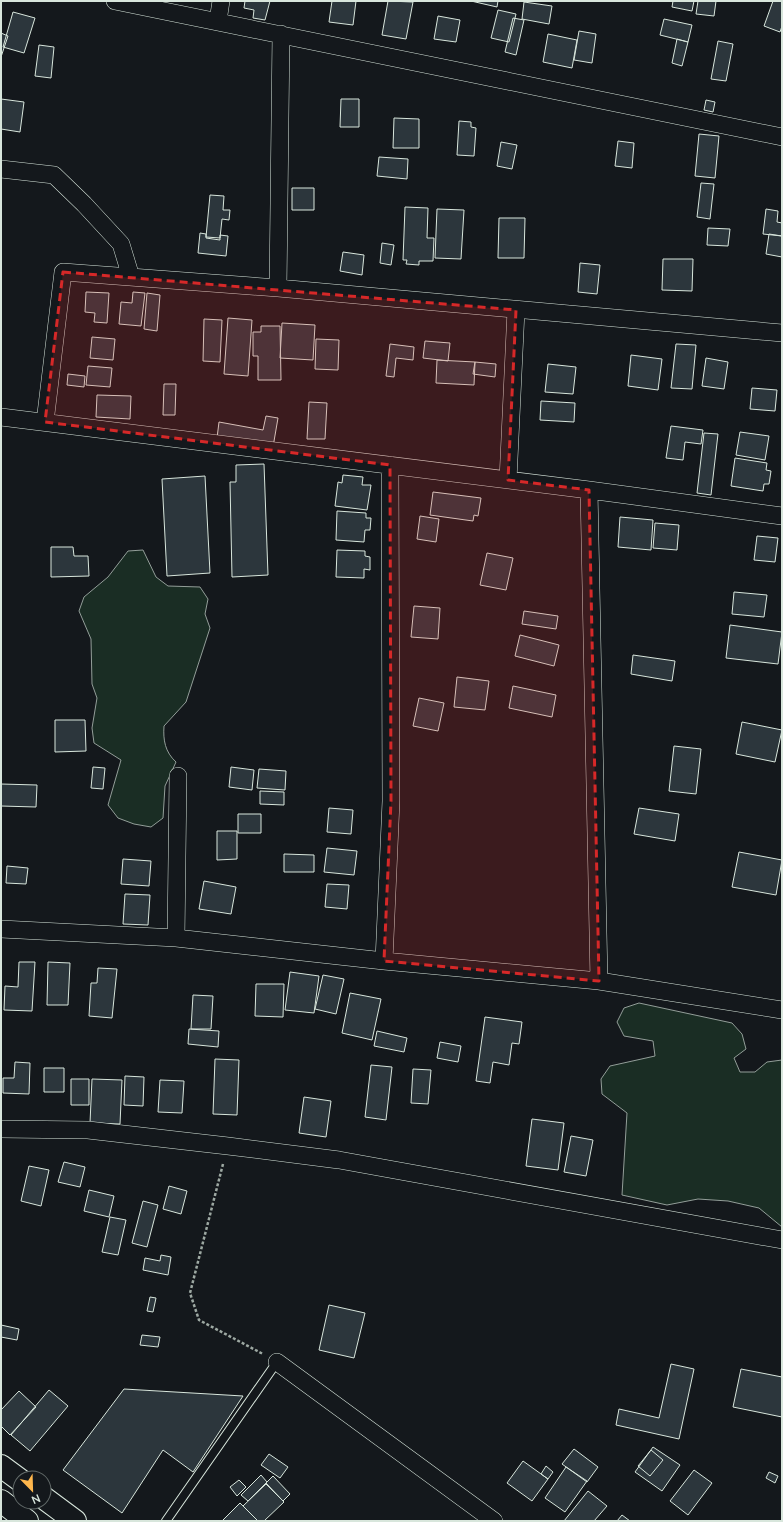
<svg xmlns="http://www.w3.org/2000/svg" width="783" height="1522" font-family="'Nunito Sans',sans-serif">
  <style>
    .green { fill: #1a2d24; stroke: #939e99 }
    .building { fill: #2c363c; stroke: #d8e6dc }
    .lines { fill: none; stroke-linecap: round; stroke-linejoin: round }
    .service-casing { stroke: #d8e6dc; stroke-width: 10 }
    .minor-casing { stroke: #d8e6dc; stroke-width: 18 }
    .trunk-casing { stroke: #d8e6dc; stroke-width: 24 }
    .path { stroke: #9da8a2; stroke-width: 2.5; stroke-dasharray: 3 2; stroke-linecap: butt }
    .service { stroke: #14181c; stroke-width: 8 }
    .minor { stroke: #14181c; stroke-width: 17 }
    .trunk { stroke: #14181c; stroke-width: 22 }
    .marked { fill: #d62828; fill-opacity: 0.2; stroke: #d62828; stroke-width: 3; stroke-dasharray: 8 5; stroke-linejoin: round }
  </style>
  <rect width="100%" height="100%" fill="#14181c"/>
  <path class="green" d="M143 550 156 577 168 586 200 587 208 599 205 614 210 628 186 702 164 726C163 740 165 752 176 762L165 786 163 818 151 827 134 824 118 818 108 805 121 760 94 743 92 728 97 698 92 684 91 639 79 611 84 597 108 577 128 551Z
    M639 1003 732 1023 742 1034 746 1049 734 1058 740 1072H755L767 1062 782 1060V1227L759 1208 728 1201 698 1199 667 1205 622 1195 627 1113 602 1094 601 1079 610 1066 655 1056 653 1041 624 1036 617 1022 624 1008Z"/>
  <path class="building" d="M245 1H270L265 20 253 18 254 10 244 8Z
    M332 1H356L353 25 329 22Z
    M388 1 413 2 406 39 382 35Z
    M471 1H498L497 7Z
    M673 1H694L692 11 672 7Z
    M698 1H716L714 16 696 14Z
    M773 1H782V26L780 32 764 26Z
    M524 2 552 6 549 24 522 19Z
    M498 10 516 14 509 42 491 38Z
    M13 12 35 18 24 53 3 47Z
    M438 16 460 20 456 42 434 39Z
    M513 18 524 20 516 55 505 52Z
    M664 19 692 25 688 42 660 35Z
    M579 31 596 34 592 63 574 60Z
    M1 33 8 36 1 57Z
    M548 34 577 40 572 68 543 62Z
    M677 39 688 42 682 66 672 63Z
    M718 41 733 44 726 81 711 79Z
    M39 45 54 47 51 78 35 76Z
    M1 99 24 102 20 132 1 129Z
    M341 99H359V127H340Z
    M706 100 715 102 713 112 704 110Z
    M394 118 419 119V148H393Z
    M459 121 471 122V127L476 128 474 156 457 155Z
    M699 134 719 136 715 178 695 176Z
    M618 141 634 143 632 168 615 166Z
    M501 142 517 145 512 169 497 166Z
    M379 157 408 159 407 179 377 176Z
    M701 183 714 184 710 219 697 217Z
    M292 188H314V210H292Z
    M210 195 224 196 223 210H230L229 220 222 219 220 238 206 237Z
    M405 207 428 208 427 238H434L433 261H419V265L406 264 407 260H403Z
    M437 209 464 210 461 259 435 258Z
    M766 209 778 211 777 222 782 223V236L763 234Z
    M499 218H525L524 258H498Z
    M708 228 730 229 728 246 707 245Z
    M200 233 206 234V238L220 240V235L228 236 226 256 198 253Z
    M769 234 782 236V257L766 254Z
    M382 243 394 245 391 265 380 263Z
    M343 252 364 255 362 275 340 271Z
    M663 259H693L692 291 662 290Z
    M580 263 600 265 597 294 578 292Z
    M86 292 109 293 107 323 94 322 95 313 85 312Z
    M133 292 145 293 141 326 119 324 121 302 132 303Z
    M147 293 160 295 157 331 144 329Z
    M228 318 252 320 248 376 224 374Z
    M204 319 222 320 220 362 203 361Z
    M282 323 315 325 313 360 280 358Z
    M261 326H280L281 380H258V356H253V332H261Z
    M92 337 115 339 113 360 90 358Z
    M316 339 339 340 338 370 315 369Z
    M425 341 450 343 448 361 423 358Z
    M390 344 414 347 413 360 396 358 394 377 386 376Z
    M676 344 696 345 692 389 671 388Z
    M631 355 662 359 658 390 628 386Z
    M706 358 728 362 724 389 702 386Z
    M437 360 475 362 474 385 436 383Z
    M475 362 496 364 495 377 473 374Z
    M548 364 576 367 573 394 545 392Z
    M88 366 112 368 110 387 86 385Z
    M68 374 85 376 84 387 67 385Z
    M164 384H176L175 415H163Z
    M752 388 777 390 775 411 750 409Z
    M97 395 131 396 130 419 96 417Z
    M541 401 575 403 574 422 540 420Z
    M309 402 327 403 325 439H307Z
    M266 416 278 418 273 447 217 438 219 422 263 430Z
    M671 426 703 430 701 444 685 442 683 460 666 458Z
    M740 432 769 436 765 460 736 455Z
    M704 433 718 434 711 495 697 493Z
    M735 458 767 463 766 470 771 471 769 484H764L763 491 731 486Z
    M264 464 268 575 232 577 230 482H236V465Z
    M343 475 363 477 362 485H371L367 510 335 506 338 482 342 483Z
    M205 476 210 573 167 576 162 479Z
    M433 492 481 498 478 516 474 515 473 521 430 515Z
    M337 511 366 513V518H371L370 530H365L364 542 336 540Z
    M420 516 439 519 436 542 417 539Z
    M620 517 653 520 651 550 618 547Z
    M655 523 679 525 677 550 653 548Z
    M757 536 778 538 775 562 754 560Z
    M51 547H73L74 556H88L89 576 51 577Z
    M337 550 365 551V556L370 557V570L364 569V578L336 577Z
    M487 553 513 558 506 590 480 585Z
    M734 592 767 595 764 617 732 614Z
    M414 606 440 608 438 639 411 637Z
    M524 611 558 616 556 629 522 624Z
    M730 625 782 632 778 664 726 658Z
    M520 635 559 645 554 666 515 656Z
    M633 655 675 661 672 681 631 674Z
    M457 677 489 681 485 710 454 707Z
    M513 686 556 695 552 717 509 708Z
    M419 698 444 703 438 731 413 726Z
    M55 720H85L86 751 55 752Z
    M742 722 782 730 775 762 736 754Z
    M674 746 701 749 696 794 669 791Z
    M93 767 105 768 103 789 91 788Z
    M231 767 254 770 252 790 229 787Z
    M259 769 286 771 285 790 257 788Z
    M1 784 37 785 36 807 1 806Z
    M260 791 284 792V805L260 804Z
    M329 808 353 810 351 834 327 832Z
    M639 808 679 814 675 841 634 834Z
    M238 814H261V833H238Z
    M217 831H237V859L217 860Z
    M327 848 357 851 354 875 324 872Z
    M739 852 782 860 776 895 732 887Z
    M284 854 314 855V872H284Z
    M123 859 151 861 149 886 121 884Z
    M7 866 28 868 26 884 6 883Z
    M204 881 236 887 231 914 199 909Z
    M327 884 349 885 347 909 325 907Z
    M125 894 150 895 148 925 123 924Z
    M19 962H35L32 1011 4 1010 5 986 18 987Z
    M48 962 70 963 68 1005H47Z
    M98 968 117 969 112 1018 89 1016 91 983H97Z
    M290 972 319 976 314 1013 285 1010Z
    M323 975 344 979 336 1014 315 1009Z
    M256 984H284L283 1017 255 1016Z
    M350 993 381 999 372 1040 342 1033Z
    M193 995 213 996 211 1029H191Z
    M485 1017 522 1022 519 1044 512 1043 509 1065 493 1062 490 1083 476 1081Z
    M189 1029 219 1031 218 1047 188 1044Z
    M377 1031 407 1038 404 1052 374 1046Z
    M440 1042 461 1046 458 1062 437 1058Z
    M215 1059 239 1060 237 1115 213 1114Z
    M15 1062 30 1063 29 1094 3 1093V1078H14Z
    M371 1065 392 1067 386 1120 365 1117Z
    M44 1068H64V1092H44Z
    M413 1069 431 1070 428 1104 411 1103Z
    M125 1076 144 1077 143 1106 124 1105Z
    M71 1079H89V1105H71Z
    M92 1079 122 1080 120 1124 90 1123Z
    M160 1080 184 1081 182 1113 158 1112Z
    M304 1097 331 1101 326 1137 299 1133Z
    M532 1119 564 1123 558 1170 526 1166Z
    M571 1136 593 1140 586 1176 564 1172Z
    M64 1162 85 1167 80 1187 58 1182Z
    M29 1166 49 1170 41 1206 21 1201Z
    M169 1186 187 1191 181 1214 163 1209Z
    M89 1190 114 1196 109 1217 84 1211Z
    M143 1201 158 1205 147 1247 132 1243Z
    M110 1217 126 1220 118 1255 102 1252Z
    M161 1255 171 1257 168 1275 143 1270 145 1258 160 1261Z
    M150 1297 156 1298 153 1312 147 1311Z
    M329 1305 365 1313 354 1358 319 1350Z
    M1 1325 19 1329 17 1340 1 1337Z
    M142 1335 160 1337 158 1347 140 1345Z
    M671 1364 694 1369 679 1439 616 1425 619 1409 659 1418Z
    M741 1369 782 1377V1417L733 1407Z
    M124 1389 243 1396 193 1472 163 1450 122 1513 63 1470Z
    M49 1390 68 1406 30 1451 11 1435Z
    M19 1391 36 1407 10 1435 1 1426V1410Z
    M653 1447 680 1465 662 1491 635 1472Z
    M574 1449 598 1467 587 1482 562 1464Z
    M651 1450 663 1460 650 1476 638 1466Z
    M269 1454 288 1467 280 1478 261 1465Z
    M523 1461 548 1479 532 1501 507 1483Z
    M546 1466 553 1472 548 1479 541 1474Z
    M566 1467 587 1481 565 1512 545 1498Z
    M694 1470 712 1483 688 1515 670 1501Z
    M769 1472 778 1476 775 1483 766 1478Z
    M261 1475 267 1482 248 1501 241 1495Z
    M273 1476 290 1494 283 1501 266 1483Z
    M239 1480 246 1487 237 1496 230 1487Z
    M266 1484 284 1502 264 1521H258L243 1506Z
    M588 1491 607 1506 594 1521H564Z
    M240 1503 258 1521H222Z
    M622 1515 630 1521H617Z"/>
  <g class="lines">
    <g class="service-casing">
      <path id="service" d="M166 1521 277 1362"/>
    </g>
    <g class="minor-casing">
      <path id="minor" d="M115 1 782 137
        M218 21 221 1
        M1 169 54 175 84 204 121 244 131 277
        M278 288 281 34
        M1 417 589 490 782 516
        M45 422 63 272 278 288 782 333
        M508 480 516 310
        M589 490 599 981
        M1 929 176 938 384 961 599 981 782 1010
        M176 938 178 776
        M384 961 391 801 390 465
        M1 1129 88 1130 228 1146 339 1160 782 1240
        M277 1362 494 1521"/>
    </g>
    <g class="trunk-casing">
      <path id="trunk" d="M1 1466 20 1480
        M44 1498 75 1521
        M1 1501 27 1521"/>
    </g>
    <path class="path" d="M223 1164 190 1293 199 1320 263 1354"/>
    <use href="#service" class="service"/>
    <use href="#minor" class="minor"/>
    <use href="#trunk" class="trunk"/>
  </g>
  <path class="marked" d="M63 272 516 310 508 480 589 490 599 981 384 961 391 801 390 465 45 422Z"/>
  <rect width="783" height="1522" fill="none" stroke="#d8e6dc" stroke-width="4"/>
  <g transform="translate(32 1490) rotate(157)"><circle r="19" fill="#14181c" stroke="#626a69"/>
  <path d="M0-3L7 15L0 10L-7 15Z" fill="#ffb74d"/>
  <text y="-6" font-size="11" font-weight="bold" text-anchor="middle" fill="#d8e6dc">N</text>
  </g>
</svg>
